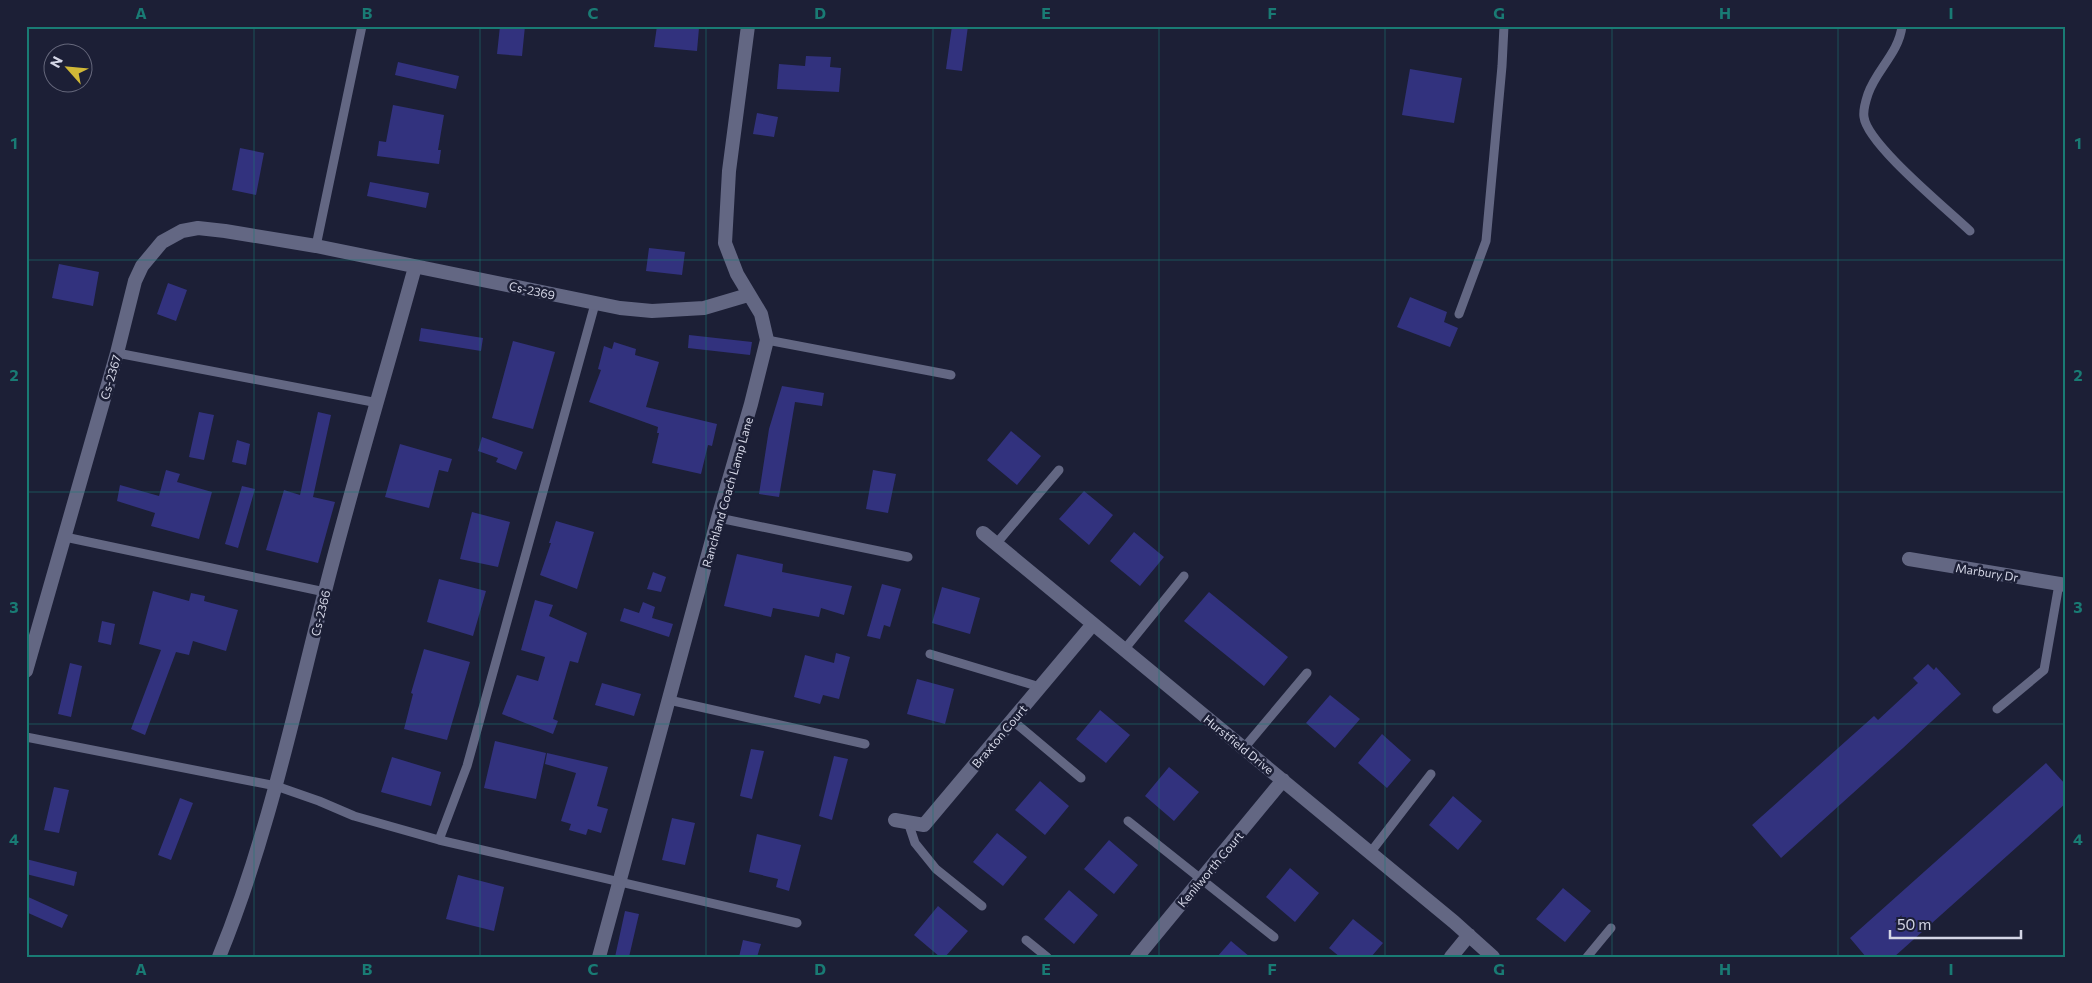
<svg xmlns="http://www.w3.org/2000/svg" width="2092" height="983" font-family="Commissioner,sans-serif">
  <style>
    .building { fill: #32327e }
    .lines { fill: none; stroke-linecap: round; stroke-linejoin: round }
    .service { stroke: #636783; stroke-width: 9 }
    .minor { stroke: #636783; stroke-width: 14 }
    .grid { fill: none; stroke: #197b74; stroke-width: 1; stroke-opacity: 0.55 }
    .labels { text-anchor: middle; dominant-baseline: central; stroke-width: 5; stroke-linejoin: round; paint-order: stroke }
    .street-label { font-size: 12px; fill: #d4d6e6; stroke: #1c1f36 }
    .neatline { fill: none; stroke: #197b74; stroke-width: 2 }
    .grid-label { font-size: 16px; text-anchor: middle; font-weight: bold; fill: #197b74 }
  </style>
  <rect width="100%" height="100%" fill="#1c1f36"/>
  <path class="building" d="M500 26H525L522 56 497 54Z
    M657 26 699 28 697 51 654 47Z
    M952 26H968L962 71 946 69Z
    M806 56 831 57 830 67 841 68 839 92 777 89 779 64 805 66Z
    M398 62 459 76 456 89 395 75Z
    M1410 69 1462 78 1454 123 1402 115Z
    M393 105 444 115 438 150H441L439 164 377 156 379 141 386 142Z
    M757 113 778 117 774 137 753 134Z
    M240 148 264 153 256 195 232 190Z
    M370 182 429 193 426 208 367 196Z
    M649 248 685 252 682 275 646 271Z
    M59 264 99 272 93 306 52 298Z
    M168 283 187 290 176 321 157 314Z
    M1410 297 1447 312 1444 322 1458 328 1450 347 1397 327Z
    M421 328 483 338 481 351 419 341Z
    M689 335 752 342 750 355 688 348Z
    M513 341 555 352 533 429 492 418Z
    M614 342 636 349 635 355 659 362 646 407 717 424 712 446 708 445 701 474 652 463 659 433H657L658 427 589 402 601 370 598 369 604 346 612 349Z
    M782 386 824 393 822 406 795 402 779 497 759 494 769 429Z
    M199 412 214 415 204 460 189 457Z
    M318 412 331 415 313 497 335 502 318 563 266 550 284 490 300 495Z
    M1011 431 1041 456 1017 485 987 460Z
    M482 437 523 452 516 470 496 462 498 458 478 451Z
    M237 440 250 444 246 465 232 462Z
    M400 444 452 459 448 472 439 470 429 508 385 497Z
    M166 470 180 474 177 482 212 492 199 539 151 526 155 513 117 501 120 485 159 496Z
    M873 470 896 474 888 513 866 509Z
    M242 486 255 489 238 548 225 544Z
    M1084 491 1113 515 1089 545 1059 519Z
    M472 512 510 522 498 567 460 559Z
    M556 521 594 532 577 589 540 575 551 543H549Z
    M1134 532 1164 557 1140 586 1110 561Z
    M737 554 783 564 782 572 852 586 844 615 821 608 819 617 773 608 771 617 724 606Z
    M653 572 666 577 661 592 647 589Z
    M439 579 486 591 473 636 427 622Z
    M882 584 901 589 890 627 884 625 880 639 867 636Z
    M942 587 980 598 970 634 932 623Z
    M153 591 189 601 191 593 205 596 204 601 238 610 226 651 193 641 189 655 176 652 145 735 131 729 161 650 139 644Z
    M1209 592 1288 657 1264 686 1184 621Z
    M535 600 553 605 549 616 587 633 578 663 570 661 553 719 558 721 553 734 502 714 517 675 538 681 545 657 521 650Z
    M643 602 655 607 652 618 673 624 669 637 620 621 624 608 639 613Z
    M102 621 115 624 111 645 98 642Z
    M424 649 470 662 447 740 404 729 413 694 411 693Z
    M836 653 850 657 839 699 823 695 820 704 794 697 805 655 834 663Z
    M70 663 82 666 71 717 58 714Z
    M1928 664 1934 670 1936 667 1961 694 1903 748 1781 858 1752 825 1874 716 1878 720 1918 683 1913 678Z
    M917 679 954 689 945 724 907 714Z
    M602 683 641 694 634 716 595 705Z
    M1330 695 1360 719 1335 748 1306 723Z
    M1100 710 1130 735 1106 763 1076 739Z
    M1382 734 1411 760 1387 788 1358 763Z
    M495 741 546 753 536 799 484 788Z
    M751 749 764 751 752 799 740 796Z
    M547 753 608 767 597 806 608 809 601 833 588 829 586 835 569 830 571 824 561 821 576 773 545 764Z
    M834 756 848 759 832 820 819 816Z
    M392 757 441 772 431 806 381 792Z
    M2046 763 2066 785V803L1894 957H1866L1850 938Z
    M1169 767 1199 792 1174 821 1145 796Z
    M1040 781 1069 806 1045 835 1015 810Z
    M54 787 69 790 59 833 44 830Z
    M1453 796 1482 821 1458 850 1429 825Z
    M180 798 193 803 171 860 158 855Z
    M672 818 695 823 685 865 662 860Z
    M997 833 1027 857 1003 886 973 862Z
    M757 834 801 845 789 891 776 887 778 879 749 872Z
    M1109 840 1138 865 1114 894 1084 869Z
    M26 859 77 872 74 886 26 874Z
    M1290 868 1319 893 1295 922 1266 897Z
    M458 875 504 887 494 931 446 919Z
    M1563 888 1591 911 1565 942 1536 919Z
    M1069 890 1098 915 1074 944 1044 919Z
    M26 896 68 915 62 928 26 912Z
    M938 906 968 931 945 957H940L914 935Z
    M625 911 639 914 629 957H615Z
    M1353 919 1383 943 1371 957H1340L1329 948Z
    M743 940 761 944 757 957H739Z
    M1231 941 1250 957H1217Z"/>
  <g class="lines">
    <path class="service" d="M1902 26C1899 53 1876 70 1868 94 1866 100 1863 111 1864 117 1867 144 1947 209 1970 231
      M316 246 362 26
      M1459 314 1486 241 1502 66 1504 26
      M767 340 951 375
      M117 353 378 403
      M719 518 908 557
      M65 537 325 592
      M996 544 1059 470
      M1124 650 1184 576
      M930 654 1040 687
      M669 700 865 744
      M1997 709 2044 670 2059 584
      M1012 720 1081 778
      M26 737 276 786 319 801 354 816 439 840 797 923
      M1244 748 1307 673
      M1128 821 1274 937
      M908 822 915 843 936 869 982 906
      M439 840 467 766 595 304
      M1370 853 1431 774
      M1026 940 1047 957
      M1587 957 1611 928"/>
    <path class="minor" d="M983 533 1454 922 1493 957
      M1909 559 2066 585
      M26 671 117 353 135 281 142 266 162 242 182 231 198 228 225 231 316 246 620 308 652 311 704 308 748 295
      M895 820 924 825 1093 624
      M219 957C267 840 293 716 324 595 352 485 385 376 415 267
      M599 957 719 514 751 404 767 340 761 314 737 274 725 243 729 171 748 26
      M1137 957 1283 780
      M1451 957 1469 935"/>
  </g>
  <path class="grid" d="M254 26V957M480 26V957M706 26V957M933 26V957M1159 26V957M1385 26V957M1612 26V957M1838 26V957M26 260H2066M26 492H2066M26 724H2066"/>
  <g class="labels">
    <g class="street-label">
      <text transform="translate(532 290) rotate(12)">Cs-2369</text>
      <text transform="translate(110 377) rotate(-74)">Cs-2367</text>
      <text transform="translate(727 492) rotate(-74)">Ranchland Coach Lamp Lane</text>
      <text transform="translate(1987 572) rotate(9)">Marbury Dr</text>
      <text transform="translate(320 613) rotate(-76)">Cs-2366</text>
      <text transform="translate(999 736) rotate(-50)">Braxton Court</text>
      <text transform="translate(1239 744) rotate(39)">Hurstfield Drive</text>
      <text transform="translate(1210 869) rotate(-50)">Kenilworth Court</text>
    </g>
  </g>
  <rect width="2092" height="983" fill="none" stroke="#1c1f36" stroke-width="55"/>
  <g transform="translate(68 68) rotate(297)"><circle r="24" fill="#1c1f36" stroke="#66687c"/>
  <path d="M0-4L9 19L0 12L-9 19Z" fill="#d0b837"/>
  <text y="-8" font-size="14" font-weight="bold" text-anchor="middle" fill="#d4d6e6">N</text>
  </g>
  <path d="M1890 930v8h131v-8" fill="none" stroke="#d4d6e6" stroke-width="2.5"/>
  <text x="1897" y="930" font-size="15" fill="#d4d6e6" stroke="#1c1f36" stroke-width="4" paint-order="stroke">50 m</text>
  <rect x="28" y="28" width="2036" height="928" class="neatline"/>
  <g class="grid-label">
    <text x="141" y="19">A</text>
    <text x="367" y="19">B</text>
    <text x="593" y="19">C</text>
    <text x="820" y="19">D</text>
    <text x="1046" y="19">E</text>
    <text x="1272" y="19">F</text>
    <text x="1499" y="19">G</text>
    <text x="1725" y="19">H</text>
    <text x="1951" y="19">I</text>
    <text x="14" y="149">1</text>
    <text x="2078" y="149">1</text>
    <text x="14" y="381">2</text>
    <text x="2078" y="381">2</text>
    <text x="14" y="613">3</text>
    <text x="2078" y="613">3</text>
    <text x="14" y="845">4</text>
    <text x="2078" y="845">4</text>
    <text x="141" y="975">A</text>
    <text x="367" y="975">B</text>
    <text x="593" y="975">C</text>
    <text x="820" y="975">D</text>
    <text x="1046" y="975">E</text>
    <text x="1272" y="975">F</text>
    <text x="1499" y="975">G</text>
    <text x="1725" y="975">H</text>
    <text x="1951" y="975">I</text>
  </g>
</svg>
